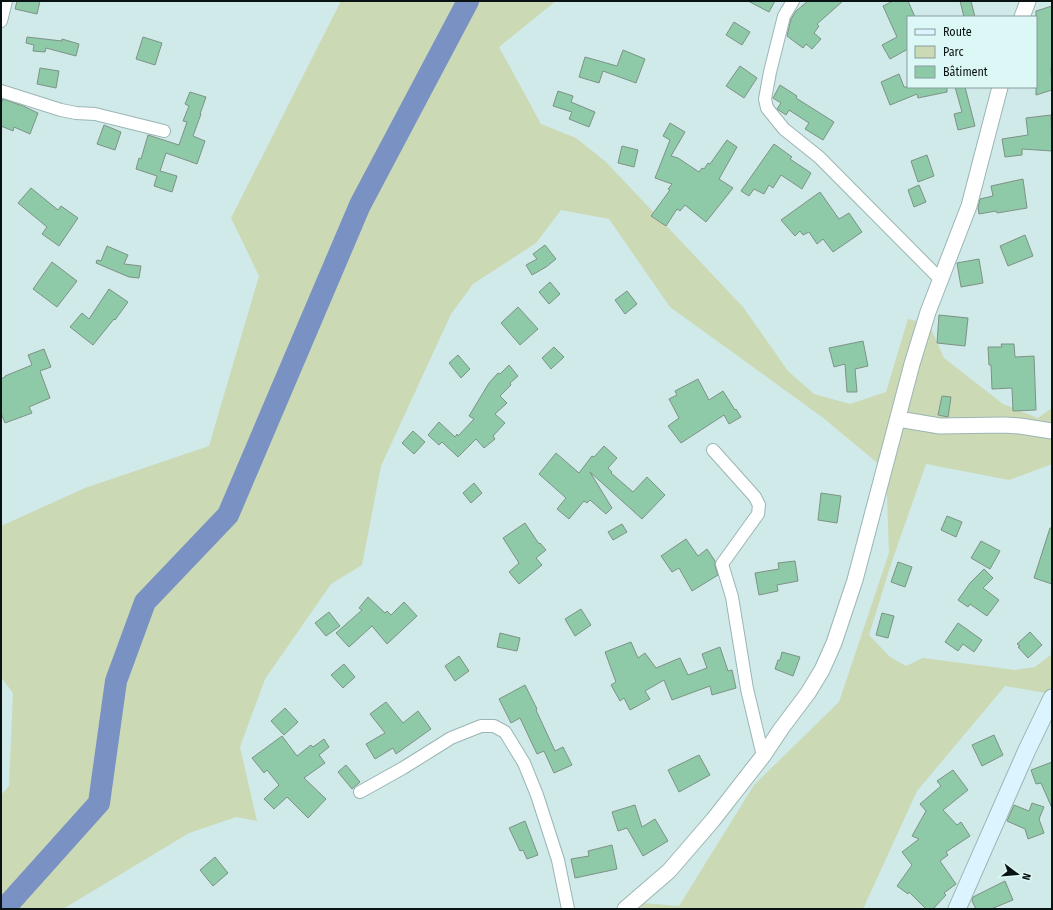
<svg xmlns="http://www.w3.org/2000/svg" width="1053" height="910" font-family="'Fira Sans Condensed',sans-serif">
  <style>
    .green { fill: #cbd9b4 }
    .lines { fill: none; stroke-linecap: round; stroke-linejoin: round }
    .river { stroke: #7992c3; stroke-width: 22 }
    .building { fill: #8ec9a8; stroke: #7e9286 }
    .minor-casing { stroke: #9bb5b4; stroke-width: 14 }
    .tertiary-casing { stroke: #9bb5b4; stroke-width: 17 }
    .secondary-casing { stroke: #9bb5b4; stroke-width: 19 }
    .minor { stroke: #fff; stroke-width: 12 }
    .tertiary { stroke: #fff; stroke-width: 15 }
    .secondary { stroke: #dcf4ff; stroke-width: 17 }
  </style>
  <rect width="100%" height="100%" fill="#cfeae9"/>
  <path class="green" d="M341 1H556L499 47 541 124 576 138 606 162 743 307 788 371 814 394 850 404 886 392 908 319 929 324 944 358 1003 404 1038 418 1052 408V464L1009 480 926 464 891 564 869 635 890 657 906 666 923 658 1015 670 1035 667 1052 654V694L1005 686 917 791 863 909H641L642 903 679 906 754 785 839 702 889 553 886 470 822 417 670 307 609 219 561 210 536 243 473 284 451 314 381 466 362 565 331 584 265 679 240 747 257 821 236 817 189 833 63 909H1V795L9 786 13 693 1 677V526L85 488 209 446 259 276 231 218Z"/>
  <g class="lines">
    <path class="river" d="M4 909 99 803 116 681 145 602 228 515 360 205 468 1"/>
  </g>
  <path class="building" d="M17 1H40L37 14 15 9Z
    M748 1H775L769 12Z
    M808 1H843L817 24 819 26 814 33 821 39 812 49 806 44 803 48 787 36 791 19 796 11Z
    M893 1H908L915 17H908V49L890 59 882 45 897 37 883 6Z
    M960 1H971L975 17H964Z
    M1052 6V68H1051L1052 90 1036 95V11Z
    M734 22 750 32 742 45 726 35Z
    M27 37 62 41V39L79 44 76 56 46 48 45 52 33 51 34 45 26 43Z
    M143 37 162 43 155 65 136 59Z
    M623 50 645 59 636 83 603 71 599 83 579 77 585 57 617 66Z
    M740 66 757 78 744 98 726 86Z
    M40 68 59 71 56 88 37 84Z
    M899 74 904 87H947V92L918 98 917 94 890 105 881 82Z
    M780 85 797 96 796 98 834 122 823 140 805 129 809 123 789 110 786 115 777 109 781 103 773 98Z
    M955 87H965L975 126 958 130 954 114 962 112Z
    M558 91 573 96 571 102 595 112 589 127 569 119 572 112 553 106Z
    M190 92 206 97 200 114H201L193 136 205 141 197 164 166 153 160 171 177 176 172 192 154 186 157 176 136 169 139 158 141 159 148 135 179 145 187 122 183 121 189 106 185 104Z
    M3 99 23 106 38 113 30 134 14 127 13 131 1 126V104Z
    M1051 115 1052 151 1022 149V155L1005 157 1002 139 1028 135 1026 118Z
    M670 123 685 132 671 156 678 158 699 172 702 168 704 169 708 163 710 164 727 140 737 147 719 179 733 188 706 222 685 205 680 211 677 209 666 226 651 216 670 190 668 189 672 184 655 178 670 140 663 136Z
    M104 125 121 132 115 150 97 144Z
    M774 144 792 157 790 159 811 173 802 189 781 175 773 188 769 185 764 194 754 189 749 196 741 191Z
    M622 146 638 150 634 167 618 163Z
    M927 155 934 176 918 182 911 161Z
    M1023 179 1027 208 997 213 996 211 979 214 978 208 980 199 993 196 991 186Z
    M919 185 926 202 914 207 908 190Z
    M31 188 58 210 61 206 78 218 59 246 42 234 47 227 18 203Z
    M820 192 839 219 849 213 862 232 833 252 823 239 817 244 809 232 803 235 800 231 795 236 781 220Z
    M1025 235 1033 256 1008 266 1000 246Z
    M545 245 556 259 546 267 532 275 526 265 537 259 533 254Z
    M107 246 128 255 124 264 141 266 139 278 129 277 96 263 97 260 101 261Z
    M979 259 983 283 961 287 957 263Z
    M52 262 77 281 57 307 33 289Z
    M550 282 560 294 549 304 539 292Z
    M109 289 128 302 115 320 114 319 93 345 70 327 82 313 89 319Z
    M627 291 637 304 625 314 615 300Z
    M518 307 538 329 520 345 501 323Z
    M939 315 968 318 965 346 937 343Z
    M863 341 868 366 855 369 857 392H847L845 364 834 367 829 348Z
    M1001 344H1014L1015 357 1034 356 1036 410 1013 411 1012 388 992 389 991 365H989L988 347H1002Z
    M554 347 564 357 551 369 542 358Z
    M44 349 51 367 40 371 50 398 29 407 32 413 5 423 1 413V379L5 377V376L32 365 28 355Z
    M458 355 470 369 461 378 449 363Z
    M509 365 518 376 510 383 511 385 500 396 507 403 495 414 505 423 493 436 495 439 484 448 476 439 458 457 442 442 439 445 428 435 439 422 455 437 457 434 458 436 474 419 469 416 489 383 498 373 500 374Z
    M698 379 709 400 723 391 735 410 736 409 741 417 729 424 724 415 681 443 668 426 679 418 669 399 677 395 675 391Z
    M942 396 951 397 948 417 938 415Z
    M413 431 425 442 414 454 402 443Z
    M604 446 617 458 608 468 612 472 611 473 633 492 647 477 665 495 642 519 590 472 612 508 606 514 590 500 587 503 584 501 569 519 557 509 566 498 539 474 556 453 579 473 592 456 594 457Z
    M474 483 482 493 471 503 463 493Z
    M821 493 841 496 837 523 818 520Z
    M947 516 962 522 956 537 941 530Z
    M525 523 539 544 540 543 546 550 536 558 542 565 519 584 509 572 519 563 503 538Z
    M622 524 627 532 613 540 608 532Z
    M1050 528H1052V584L1034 578Z
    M686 539 698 556 707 549 715 561V566L718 575 692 591 679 568 672 572 661 556Z
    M981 541 1000 551 990 569 971 558Z
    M795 561 798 581 777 585 778 591 759 595 755 573 779 569 778 563Z
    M898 562 912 567 905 587 891 582Z
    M984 569 993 578 983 588 999 600 987 616 970 604 968 607 958 600 970 583Z
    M368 597 385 613 387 611 391 615 404 602 417 616 387 644 372 626 349 647 336 633 362 610 359 608Z
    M581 609 591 625 575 636 565 619Z
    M329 612 340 626 326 636 315 623Z
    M882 613 894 616 888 638 876 635Z
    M958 623 982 640 974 652 963 644 958 651 945 642Z
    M1030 632 1042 645 1028 658 1018 647 1020 646 1017 644Z
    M500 633 520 638 517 651 497 647Z
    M631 642 638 658 645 653 656 668 680 658 688 675 707 668 702 654 720 647 728 671 732 670 736 688 712 695 710 686 672 700 664 680 645 691 650 699 630 710 624 698 620 701 611 685 616 682 605 652Z
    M782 652 800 657 793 676 775 669 778 660H780Z
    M459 656 469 671 455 681 445 666Z
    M344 664 355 677 343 688 331 675Z
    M525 685 537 709 536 710 555 751 563 747 572 765 554 773 544 751 537 754 520 718 511 723 499 699Z
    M386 702 403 723 418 711 431 729 396 754 393 748 375 759 366 744 385 733 370 714Z
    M285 708 298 722 284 735 271 721Z
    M994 735 1003 755 982 766 972 745Z
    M282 736 297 756 311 745 313 747 324 739 329 747 319 755 325 763 304 778 326 799 308 818 287 797 274 809 264 799 279 785 267 770 264 773 252 758Z
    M699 755 710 775 679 792 668 770Z
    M1052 762V808L1041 783 1036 784 1031 770Z
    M346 765 360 782 352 789 338 772Z
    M953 770 968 790 943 810 957 825 961 822 970 836 946 852 948 855 940 861 956 884 944 893 946 895 933 909H926L909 892 908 894 897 886 912 865 902 852 919 839 912 836 926 811 920 804 941 786 937 781Z
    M1032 803 1044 807 1039 819 1044 833 1028 839 1025 829 1007 821 1014 805 1029 811Z
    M635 805 642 827 655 819 668 841 643 856 627 828 618 831 612 812Z
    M525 821 538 855 527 859 523 850 520 851 509 828Z
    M612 845 617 869 575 878 571 859 589 856 588 851Z
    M215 857 228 873 213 886 200 870Z
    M1005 881 1013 900 991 909H976L972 901 973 897Z"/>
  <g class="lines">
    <g class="minor-casing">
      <path id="minor" d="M793 1 784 16 770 72 765 99 767 108 784 129 819 157 940 279
        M1 21 6 1
        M1 91 61 110 76 113 95 114 164 131
        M713 450 755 497 759 505 758 514 722 564 732 597 747 689 763 756
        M360 792 403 768 451 738 481 726H494L505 732 524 763 537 795 558 860 568 909"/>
    </g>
    <g class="tertiary-casing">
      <path id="tertiary" d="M1022 17 1028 1
        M898 419 940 426 1004 425 1020 426 1052 431
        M625 909 669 871 713 820 763 756 781 729 808 693 822 670 834 643 855 580 912 364 928 312 969 206 1000 87"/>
    </g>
    <g class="secondary-casing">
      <path id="secondary" d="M957 909 1027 750 1052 698"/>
    </g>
    <use href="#minor" class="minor"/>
    <use href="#tertiary" class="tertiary"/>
    <use href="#secondary" class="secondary"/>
  </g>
  <rect width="1053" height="910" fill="none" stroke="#091313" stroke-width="4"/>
  <rect x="907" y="16" width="130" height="72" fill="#dcf8f6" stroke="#889c9b"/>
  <rect x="915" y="29" width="20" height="6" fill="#dcf4ff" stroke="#889c9b"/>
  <text x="943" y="36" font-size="12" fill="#091313">Route</text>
  <rect x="915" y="46" width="20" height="12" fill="#cbd9b4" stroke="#889c9b"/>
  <text x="943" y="56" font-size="12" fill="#091313">Parc</text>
  <rect x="915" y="66" width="20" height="12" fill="#8ec9a8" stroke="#889c9b"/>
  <text x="943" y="76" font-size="12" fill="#091313">Bâtiment</text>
  <g transform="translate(1017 874) rotate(106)" stroke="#dcf8f6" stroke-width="3" paint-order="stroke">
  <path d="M0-3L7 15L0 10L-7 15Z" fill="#091313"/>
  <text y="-6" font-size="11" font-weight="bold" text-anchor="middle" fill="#091313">N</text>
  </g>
</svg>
